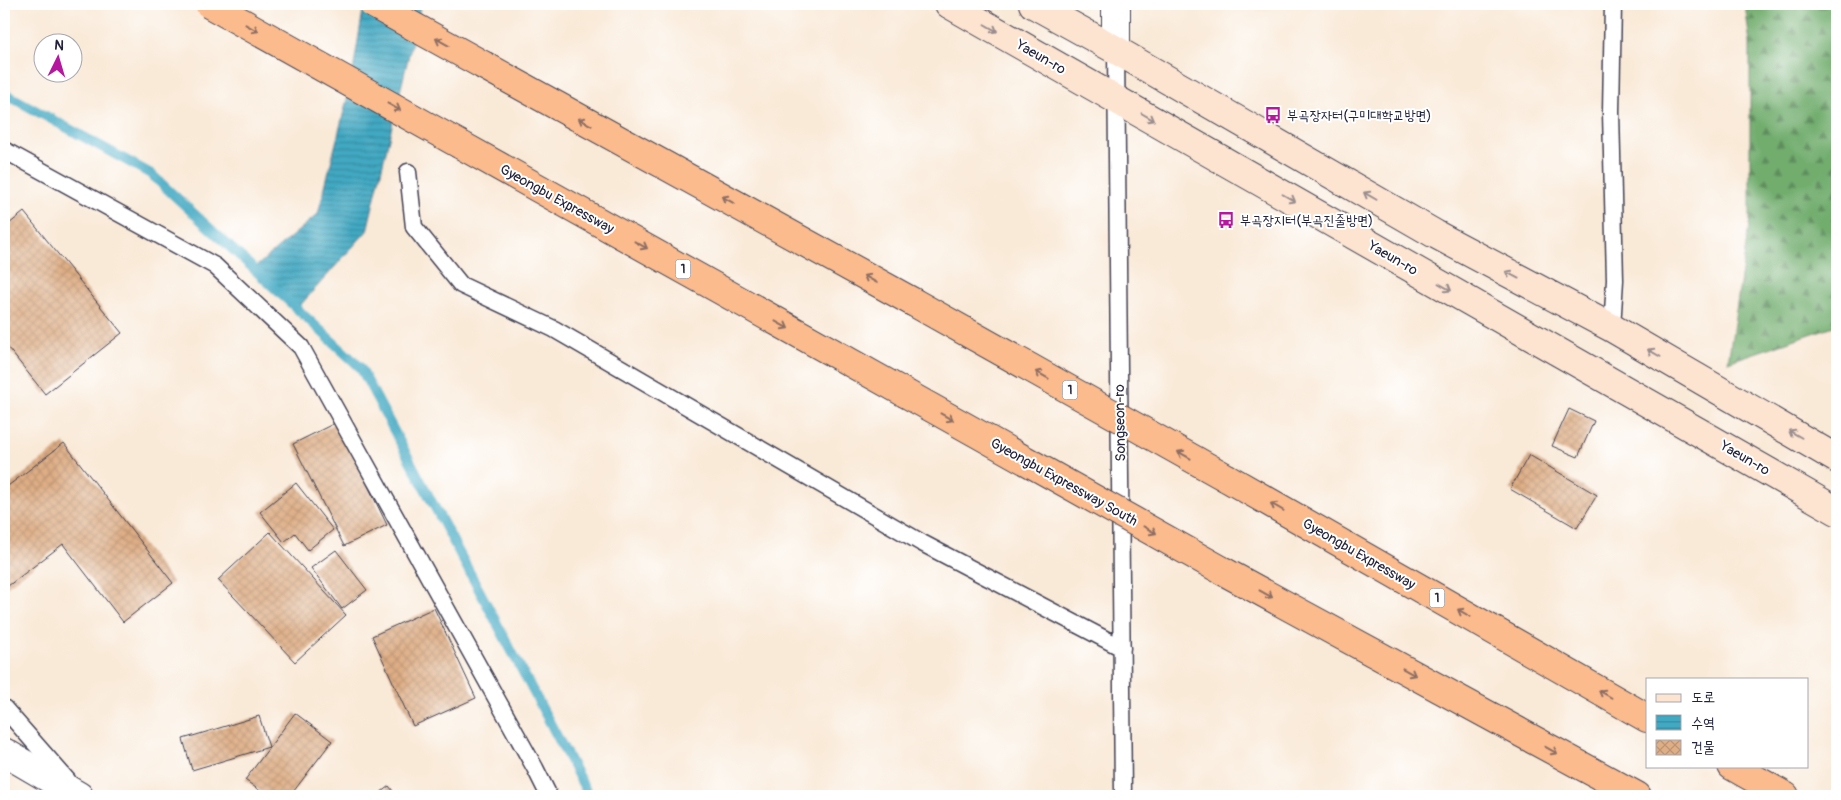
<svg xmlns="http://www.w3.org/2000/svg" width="1841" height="800" font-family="Pangolin,'Poor Story',sans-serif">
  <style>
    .forest { fill: url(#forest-firs); stroke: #4a6854 }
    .water { fill: url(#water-rules); stroke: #32667e }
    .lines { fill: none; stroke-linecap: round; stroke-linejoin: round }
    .stream { stroke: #42a9c2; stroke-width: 10 }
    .building { fill: url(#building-cross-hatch) }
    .service-casing { stroke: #424052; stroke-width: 19 }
    .minor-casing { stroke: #424052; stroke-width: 30 }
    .tertiary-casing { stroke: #424052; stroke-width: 30 }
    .secondary-casing { stroke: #424052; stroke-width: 30 }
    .motorway-casing { stroke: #424052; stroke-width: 30 }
    .service { stroke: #fff; stroke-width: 16 }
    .minor { stroke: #fff; stroke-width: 28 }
    .tertiary { stroke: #fff; stroke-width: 28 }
    .secondary { stroke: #fde4d1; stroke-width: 28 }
    .motorway { stroke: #fbbb8d; stroke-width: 28 }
    .motorway-bridge-casing { stroke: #424052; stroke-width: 30; stroke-linecap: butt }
    .motorway-bridge { stroke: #fbbb8d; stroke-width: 28 }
    .oneway { stroke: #8e6e64 }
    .oneway2 { stroke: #9a8d8e }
    .labels { text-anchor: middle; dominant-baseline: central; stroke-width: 4; stroke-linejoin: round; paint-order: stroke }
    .shield { fill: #fff; stroke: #646476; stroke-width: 1 }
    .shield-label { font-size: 12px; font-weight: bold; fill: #22223b }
    .street-label { font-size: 14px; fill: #22223b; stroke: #fff }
    .poi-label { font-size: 14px; fill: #22223b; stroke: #fff; text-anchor: start }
  </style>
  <defs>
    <pattern id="forest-firs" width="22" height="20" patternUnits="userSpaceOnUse" patternTransform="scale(1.25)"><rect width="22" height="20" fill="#72ad6e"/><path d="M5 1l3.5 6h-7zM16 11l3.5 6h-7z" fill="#5d8c5c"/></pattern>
    <pattern id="water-rules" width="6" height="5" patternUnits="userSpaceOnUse" patternTransform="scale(1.25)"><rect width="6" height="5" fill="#42a9c2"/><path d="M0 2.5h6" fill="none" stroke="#37899f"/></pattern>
    <pattern id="building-cross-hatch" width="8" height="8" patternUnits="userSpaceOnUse" patternTransform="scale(1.25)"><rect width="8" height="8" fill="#deae85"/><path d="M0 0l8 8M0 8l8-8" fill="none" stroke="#be9574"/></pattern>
  </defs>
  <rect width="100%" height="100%" fill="#fff"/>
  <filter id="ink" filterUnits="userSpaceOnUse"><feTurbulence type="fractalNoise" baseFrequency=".02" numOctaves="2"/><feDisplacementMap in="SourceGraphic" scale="10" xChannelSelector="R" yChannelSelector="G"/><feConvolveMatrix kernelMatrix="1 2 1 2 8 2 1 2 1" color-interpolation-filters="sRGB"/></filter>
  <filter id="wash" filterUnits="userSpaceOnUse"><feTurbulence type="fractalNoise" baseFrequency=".0096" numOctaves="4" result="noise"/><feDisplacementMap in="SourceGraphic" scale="20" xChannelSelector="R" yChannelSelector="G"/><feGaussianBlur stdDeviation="1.12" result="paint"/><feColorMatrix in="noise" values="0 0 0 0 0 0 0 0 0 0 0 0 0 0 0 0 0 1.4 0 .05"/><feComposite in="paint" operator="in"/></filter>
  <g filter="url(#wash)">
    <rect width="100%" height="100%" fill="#f9e9d7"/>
    <path class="forest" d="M1745 4H1837V325L1728 362 1750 219V44Z"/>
    <path class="water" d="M364 4H421L367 231 297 309 253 269 318 214 351 83Z"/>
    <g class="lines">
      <path class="stream" d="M4 93 151 174 360 367 589 796"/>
    </g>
    <g id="blocks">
      <path class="building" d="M24 212 122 333 45 394 4 343V228Z
        M1569 409 1594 421 1578 457 1552 446Z
        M337 422 387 525 344 546 293 444Z
        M64 443 173 583 123 622 63 544 4 589V489Z
        M1529 455 1597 495 1577 528 1510 489Z
        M296 483 333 530 308 550 295 533 284 542 260 512Z
        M270 532 346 615 295 662 218 580Z
        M336 550 367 590 342 609 311 568Z
        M434 608 476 698 413 726 372 636Z
        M295 713 332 741 290 796H267L245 780Z
        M259 716 269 747 192 770 183 739Z
        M389 786 397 796H376Z"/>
    </g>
  </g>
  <g filter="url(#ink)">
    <use href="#blocks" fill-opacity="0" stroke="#424052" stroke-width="1"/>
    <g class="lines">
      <g class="service-casing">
        <path id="service" d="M1116 50 1123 796
          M4 150 215 266 301 347 535 768 549 796
          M408 172 414 227 461 285 554 329 922 543 1122 648
          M1612 328 1615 280 1611 112 1613 4
          M4 708 68 781"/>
      </g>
      <g class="minor-casing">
        <path id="minor" d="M1116 4V50"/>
      </g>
      <g class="tertiary-casing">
        <path id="tertiary" d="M4 752 79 796"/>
      </g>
      <g class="secondary-casing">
        <path id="secondary" d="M949 4 1837 511
          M1033 4 1116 50 1435 234 1612 328 1837 459"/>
      </g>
      <g class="motorway-casing">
        <path id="motorway" d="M485 66 913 302
          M461 145 905 393
          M1227 478 1647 718
          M1223 571 1637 796
          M1732 766 1785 796"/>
      </g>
      <use href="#service" class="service"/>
      <use href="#minor" class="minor"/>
      <use href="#tertiary" class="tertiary"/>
      <use href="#secondary" class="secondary"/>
      <use href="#motorway" class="motorway"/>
      <g class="motorway-bridge-casing">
        <path id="motorway-bridge" d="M209 4 461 145
          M373 4 485 66
          M913 302 1227 478
          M905 393 1223 571"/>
      </g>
      <use href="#motorway-bridge" class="motorway-bridge"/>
    </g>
    <defs><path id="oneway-shaft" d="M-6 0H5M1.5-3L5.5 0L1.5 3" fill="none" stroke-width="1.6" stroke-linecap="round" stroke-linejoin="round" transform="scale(1.25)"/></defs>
    <g class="oneway">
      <use href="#oneway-shaft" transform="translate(252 28) rotate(29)"/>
      <use href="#oneway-shaft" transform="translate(442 42) rotate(-151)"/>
      <use href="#oneway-shaft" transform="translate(394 107) rotate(29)"/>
      <use href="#oneway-shaft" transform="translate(585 122) rotate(-151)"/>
      <use href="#oneway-shaft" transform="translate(728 200) rotate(-151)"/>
      <use href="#oneway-shaft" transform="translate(641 245) rotate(29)"/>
      <use href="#oneway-shaft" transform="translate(870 279) rotate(-151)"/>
      <use href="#oneway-shaft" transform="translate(782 325) rotate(29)"/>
      <use href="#oneway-shaft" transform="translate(1042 375) rotate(-151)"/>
      <use href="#oneway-shaft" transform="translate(947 417) rotate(29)"/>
      <use href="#oneway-shaft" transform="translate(1184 455) rotate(-151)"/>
      <use href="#oneway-shaft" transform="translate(1277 507) rotate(-150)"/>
      <use href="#oneway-shaft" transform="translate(1150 530) rotate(29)"/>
      <use href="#oneway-shaft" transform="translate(1266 594) rotate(29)"/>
      <use href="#oneway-shaft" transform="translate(1464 613) rotate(-150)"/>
      <use href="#oneway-shaft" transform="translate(1409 672) rotate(29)"/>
      <use href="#oneway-shaft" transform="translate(1605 694) rotate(-150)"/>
      <use href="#oneway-shaft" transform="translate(1551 750) rotate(29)"/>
    </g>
    <g class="oneway2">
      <use href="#oneway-shaft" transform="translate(991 28) rotate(30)"/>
      <use href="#oneway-shaft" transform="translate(1148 117) rotate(30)"/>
      <use href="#oneway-shaft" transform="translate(1370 196) rotate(-150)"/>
      <use href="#oneway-shaft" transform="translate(1289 198) rotate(30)"/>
      <use href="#oneway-shaft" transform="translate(1512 275) rotate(-152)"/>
      <use href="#oneway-shaft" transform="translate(1445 287) rotate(30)"/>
      <use href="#oneway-shaft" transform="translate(1654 353) rotate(-150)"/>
      <use href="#oneway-shaft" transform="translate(1795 434) rotate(-150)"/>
    </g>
  </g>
  <defs>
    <g id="bus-bare" transform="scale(1.35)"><path d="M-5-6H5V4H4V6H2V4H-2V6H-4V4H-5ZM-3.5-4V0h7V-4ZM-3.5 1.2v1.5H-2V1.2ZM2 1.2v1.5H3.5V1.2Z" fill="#b5179e" stroke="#fff" stroke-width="2.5" paint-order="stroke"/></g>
  </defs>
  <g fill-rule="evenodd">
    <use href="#bus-bare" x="1273" y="115"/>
    <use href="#bus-bare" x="1226" y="220"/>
  </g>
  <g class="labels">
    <g class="shield">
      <rect x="675.5" y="259.5" width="15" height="19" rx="4"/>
      <rect x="1062.5" y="380.5" width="15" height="19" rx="4"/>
      <rect x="1429.5" y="588.5" width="15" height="19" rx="4"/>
    </g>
    <g class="shield-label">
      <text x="683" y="269">1</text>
      <text x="1070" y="390">1</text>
      <text x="1437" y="598">1</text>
    </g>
    <g class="street-label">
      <text transform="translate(1041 57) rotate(30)">Yaeun-ro</text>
      <text transform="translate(557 199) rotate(29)">Gyeongbu Expressway</text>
      <text transform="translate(1393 258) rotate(30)">Yaeun-ro</text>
      <text transform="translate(1120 423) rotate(-91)">Songseon-ro</text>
      <text transform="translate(1745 458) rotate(30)">Yaeun-ro</text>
      <text transform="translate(1064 482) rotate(29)">Gyeongbu Expressway South</text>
      <text transform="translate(1359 554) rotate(30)">Gyeongbu Expressway</text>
    </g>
    <g class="poi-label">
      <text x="1287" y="115">부곡장자터(구미대학교방면)</text>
      <text x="1240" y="220">부곡장지터(부곡진줄방면)</text>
    </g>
  </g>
  <rect width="1841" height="800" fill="none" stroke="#fff" stroke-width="20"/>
  <rect x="1646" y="678" width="162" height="90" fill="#ffffff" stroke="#a7a7b1"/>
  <rect x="1656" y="694" width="25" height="8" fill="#fde4d1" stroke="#a7a7b1"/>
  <text x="1691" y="702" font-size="15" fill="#22223b">도로</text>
  <rect x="1656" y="715" width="25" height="15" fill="url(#water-rules)" stroke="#a7a7b1"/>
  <text x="1691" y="728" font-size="15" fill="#22223b">수역</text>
  <rect x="1656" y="740" width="25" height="15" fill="url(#building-cross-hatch)" stroke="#a7a7b1"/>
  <text x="1691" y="752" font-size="15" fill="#22223b">건물</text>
  <g transform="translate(58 58) rotate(5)"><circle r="24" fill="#ffffff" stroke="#a7a7b1"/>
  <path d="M0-4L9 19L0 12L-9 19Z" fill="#b5179e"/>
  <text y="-8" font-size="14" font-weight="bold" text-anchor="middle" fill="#22223b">N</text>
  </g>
</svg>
